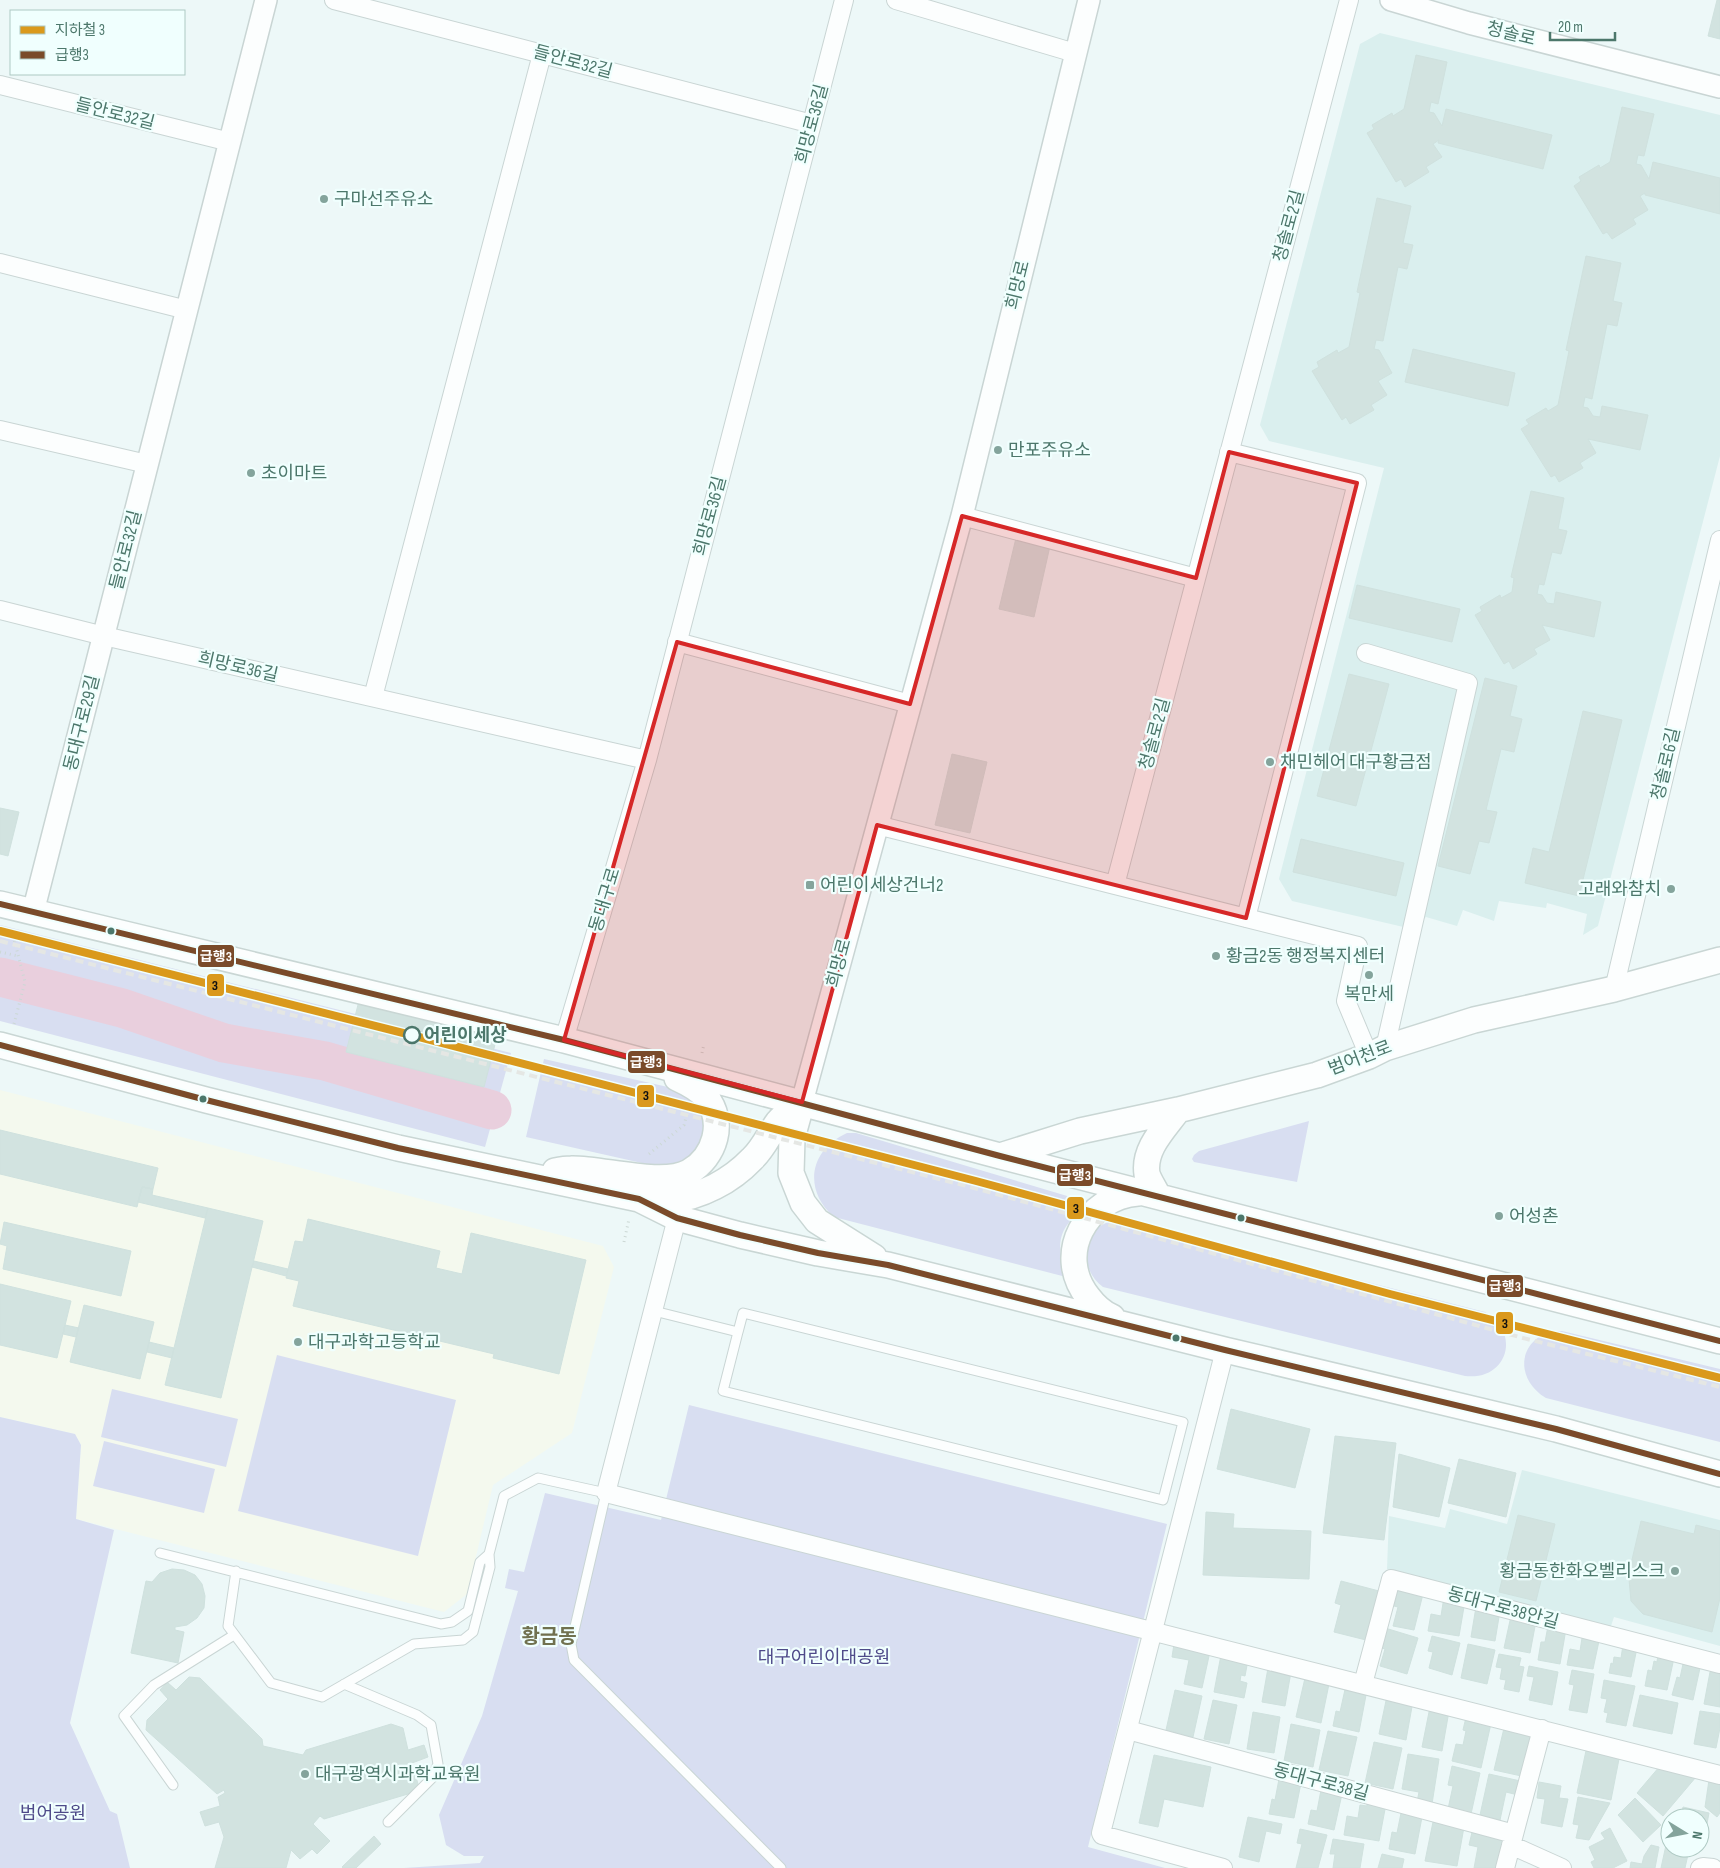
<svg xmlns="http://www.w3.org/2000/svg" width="1720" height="1868" font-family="'Sofia Sans Condensed','Noto Sans KR',sans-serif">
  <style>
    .residential { fill: #daefee }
    .education { fill: #f4f9ee }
    .green { fill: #d8def1 }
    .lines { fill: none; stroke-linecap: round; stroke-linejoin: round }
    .river { stroke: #e9cfdd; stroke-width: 39 }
    .building { fill: #d2e3e0; stroke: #cfe1de }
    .service-casing { stroke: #c9d5d4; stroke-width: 11 }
    .minor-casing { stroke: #c9d5d4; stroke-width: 20 }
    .tertiary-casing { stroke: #c9d5d4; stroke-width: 24 }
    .secondary-casing { stroke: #c9d6d4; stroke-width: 28 }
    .path { stroke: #ccd8d5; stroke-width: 3; stroke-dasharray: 1 4; stroke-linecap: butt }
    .service { stroke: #fcfefe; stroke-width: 9 }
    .minor { stroke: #fcfefe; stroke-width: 18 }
    .tertiary { stroke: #fcfefe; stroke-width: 21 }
    .secondary { stroke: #fcfefe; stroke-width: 25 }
    .rail { stroke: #e5e7e4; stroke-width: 4; stroke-dasharray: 8 5; stroke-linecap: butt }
    .bus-1-casing { stroke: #f0fffe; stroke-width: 10 }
    .bus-1 { stroke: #7a4b2a; stroke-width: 6 }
    .metro-1-casing { stroke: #f0fffe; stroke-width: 11 }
    .metro-1 { stroke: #da991c; stroke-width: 8 }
    .marked { fill: #d62828; fill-opacity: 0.2; stroke: #d62828; stroke-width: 4; stroke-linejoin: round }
    .poi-dot { fill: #84a49c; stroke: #f0fffe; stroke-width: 2 }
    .bus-dot { fill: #4c776b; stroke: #f0fffe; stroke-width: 2 }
    .stop-dot { fill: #f0fffe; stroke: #4c776b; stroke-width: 2.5 }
    .labels { text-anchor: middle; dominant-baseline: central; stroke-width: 4.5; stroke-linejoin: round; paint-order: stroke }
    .street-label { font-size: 18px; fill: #4c776b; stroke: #f0fffe }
    .poi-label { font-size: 18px; fill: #4c776b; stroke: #f0fffe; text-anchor: start }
    .stop-label { font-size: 18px; font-weight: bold; fill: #4c776b; stroke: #f0fffe; text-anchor: start }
    .park-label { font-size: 18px; fill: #4e4a89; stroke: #f0fffe }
    .quarter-label { font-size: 20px; font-weight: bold; fill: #70714f; stroke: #f0fffe }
    .line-badge { stroke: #f0fffe; stroke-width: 2 }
    .badge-label { font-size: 14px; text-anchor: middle; font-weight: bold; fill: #fff }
    .pale-badge-label { font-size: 14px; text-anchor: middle; font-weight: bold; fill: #111 }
  </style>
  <rect width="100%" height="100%" fill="#edf8f8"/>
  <path class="residential" d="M1380 33 1720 115V456L1598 926 1583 935 1587 914 1547 903 1546 908 1499 901 1494 921 1463 910 1457 926 1426 917 1412 929 1292 901 1279 879 1384 468 1269 441 1260 425 1360 44Z
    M1522 1470 1720 1520V1646L1614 1617 1610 1629 1387 1569 1389 1516 1445 1528 1450 1509 1507 1524Z"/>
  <path class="education" d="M0 1090 603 1246 614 1267 572 1433 493 1485 467 1594 444 1612 76 1519 81 1445 75 1434 0 1417Z"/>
  <path class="green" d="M0 925 511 1053 485 1147 0 1021Z
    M544 1059 690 1092 705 1107 707 1147 673 1170 526 1137Z
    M1309 1121 1297 1182 1194 1162 1192 1159 1194 1155 1199 1151Z
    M847 1133H856L1094 1204C1060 1221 1051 1244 1070 1278L834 1217C803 1190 809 1150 847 1133Z
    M1117 1220 1127 1221 1485 1312C1522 1333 1507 1381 1465 1376L1103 1287C1083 1273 1078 1238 1102 1225 1107 1222 1112 1221 1117 1220Z
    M1552 1331H1562L1720 1369V1442L1546 1398C1516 1380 1516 1342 1552 1331Z
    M277 1355 456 1400 418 1556 238 1511Z
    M112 1389 238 1419 226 1467 101 1437Z
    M689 1405 1167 1524 1088 1847 1165 1868H404L480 1863 484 1856H464L446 1845 439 1815 482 1716 518 1591 505 1588 509 1569 524 1572 545 1493 661 1520Z
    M0 1417 75 1434 81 1445 76 1519 114 1530 70 1723 110 1811 117 1814 130 1868H0Z
    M104 1441 215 1469 204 1513 93 1486Z"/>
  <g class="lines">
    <path class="river" d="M0 977 122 1008 224 1043 325 1061 492 1110"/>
  </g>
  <path class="building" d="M1717 0H1720V39L1708 36Z
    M1416 55 1447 62 1438 104 1431 102 1429 112 1434 113 1442 126 1446 109 1552 135 1543 169 1438 143 1439 140 1433 144 1442 157 1426 167 1429 172 1405 187 1401 179 1396 182 1367 133 1374 129 1372 125 1392 113 1393 116 1404 109Z
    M1622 107 1654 114 1644 156 1638 155 1636 164 1641 165 1649 179 1653 162 1720 178V214L1645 195V193L1640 196 1648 210 1633 219 1636 224 1612 239 1607 232 1603 234 1574 186 1581 181 1579 177 1599 165 1600 168 1610 162Z
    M1377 198 1411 206 1403 243 1413 245 1407 269 1398 267 1383 341 1376 340 1374 349 1379 350 1392 373 1378 381 1387 395 1371 405 1374 410 1350 424 1346 417 1342 420 1312 371 1319 367 1317 362 1337 350 1338 353 1349 347 1360 293 1357 292Z
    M1586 256 1621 263 1613 301 1622 303 1617 326 1607 324 1592 399 1585 397 1583 407 1588 408 1593 416 1600 417 1602 406 1648 415 1640 450 1588 439 1596 453 1580 463 1583 468 1559 482 1555 475 1551 477 1521 429 1529 424 1526 420 1546 408 1548 411 1558 405 1569 351 1566 350Z
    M1413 349 1515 373 1508 406 1405 382Z
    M1531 491 1564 498 1558 529 1567 531 1561 554 1552 552 1544 585 1539 584 1537 594 1542 595 1547 603 1554 604 1556 592 1601 602 1594 637 1542 625 1550 640 1534 649 1537 654 1513 669 1509 661 1504 664 1475 615 1482 611 1480 607 1500 595 1501 598 1512 592 1514 578 1511 577Z
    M1016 538 1050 546 1034 617 999 609Z
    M1357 585 1460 609 1452 642 1349 618Z
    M1349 674 1389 684 1356 806 1317 796Z
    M1485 678 1517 686 1510 716 1522 719 1514 752 1501 749 1486 810 1497 812 1489 843 1479 841 1470 874 1438 866Z
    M1583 711 1622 720 1579 896 1525 883 1533 848 1549 852Z
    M952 754 987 762 970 833 935 825Z
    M0 808 19 812 8 856 0 854Z
    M1301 839 1404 863 1396 896 1293 872Z
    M361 993 499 1029 484 1087 346 1052Z
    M0 1130 158 1168 153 1189 142 1187 137 1207 0 1174Z
    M142 1187 153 1189 152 1195 208 1208 205 1218 138 1202Z
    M208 1208 263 1221 221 1398 165 1385Z
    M308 1219 440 1251 436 1268 462 1274 471 1233 586 1260 559 1374 493 1358 494 1354 293 1306 299 1281 286 1278 295 1241 303 1242Z
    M4 1222 131 1251 121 1296 3 1269 7 1246 0 1244Z
    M254 1261 288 1269 286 1276 252 1267Z
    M0 1284 71 1301 57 1358 0 1345Z
    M84 1305 154 1322 140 1379 70 1362Z
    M65 1325 79 1328 76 1337 63 1334Z
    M149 1342 174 1348 172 1358 147 1352Z
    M1231 1409 1310 1429 1295 1488 1217 1469Z
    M1335 1436 1396 1443 1384 1540 1323 1533Z
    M1399 1454 1450 1468 1439 1517 1393 1507Z
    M1459 1459 1516 1473 1506 1517 1448 1503Z
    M1206 1512 1234 1514 1233 1528 1311 1531 1309 1579 1203 1575Z
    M1518 1515 1555 1524 1536 1601 1499 1592Z
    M1641 1521 1694 1534 1696 1525 1720 1531V1598L1712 1632 1643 1614 1631 1601 1629 1579 1631 1564Z
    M172 1569 184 1570 195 1575 202 1584 205 1596 204 1608 197 1618 187 1625 175 1627V1630L184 1632 178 1663 131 1653 146 1581 152 1582 160 1573Z
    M1341 1581 1379 1591 1366 1640 1334 1632 1341 1605 1335 1603Z
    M1398 1589 1423 1594 1414 1630 1393 1626 1398 1607 1394 1606Z
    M1444 1597 1465 1601 1459 1636 1428 1631 1431 1614 1441 1616Z
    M1476 1607 1500 1611 1495 1641 1471 1637Z
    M1511 1616 1536 1621 1530 1653 1504 1648Z
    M1548 1626 1566 1629 1560 1664 1538 1660 1541 1642H1545Z
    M1385 1628 1418 1638 1407 1674 1380 1666 1385 1649 1379 1647Z
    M1432 1636 1460 1643 1452 1675 1429 1668 1433 1652 1428 1651Z
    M1582 1638 1599 1641 1593 1669 1567 1665 1570 1649 1580 1651Z
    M1174 1644 1211 1647 1202 1688 1184 1684 1189 1660 1172 1657Z
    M1468 1644 1495 1650 1487 1684 1461 1678Z
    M1623 1645 1637 1648 1631 1677 1609 1673 1611 1663 1613 1664 1614 1657 1621 1658Z
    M1499 1654 1521 1658 1519 1666 1524 1667 1519 1692 1504 1689 1506 1680 1500 1679 1502 1668 1496 1667Z
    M1658 1654 1674 1658 1667 1690 1645 1686 1648 1670 1652 1671 1654 1661 1657 1662Z
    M1221 1655 1248 1660 1245 1676 1241 1675 1240 1681 1247 1683 1244 1698 1214 1692Z
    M1683 1664 1700 1668 1693 1700 1672 1695 1677 1677 1680 1678Z
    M1529 1666 1558 1672 1552 1705 1529 1700 1534 1677 1527 1676Z
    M1268 1668 1291 1672 1285 1706 1262 1702Z
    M1572 1670 1594 1674 1587 1713 1569 1710 1574 1685 1569 1684Z
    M1710 1672 1720 1674V1707L1704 1704Z
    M189 1677 200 1678 262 1739 263 1746 303 1755 306 1750 391 1724 403 1728 408 1750 424 1745 428 1757 412 1763 418 1784 408 1794 324 1819 320 1816 313 1824 330 1841 317 1854 312 1849 300 1859 291 1850 286 1868H215L224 1837 219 1822 205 1826 200 1812 220 1806 218 1797 225 1793 224 1790 217 1794 146 1730 147 1720 168 1699 160 1690 167 1682 176 1690Z
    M1305 1678 1329 1684 1321 1723 1296 1717Z
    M1604 1680 1635 1686 1626 1726 1606 1722 1608 1713 1604 1712 1607 1699 1601 1698Z
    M1346 1685 1367 1690 1359 1732 1333 1726 1336 1711 1340 1712Z
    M1175 1690 1202 1696 1193 1737 1166 1730Z
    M1640 1695 1678 1703 1672 1734 1633 1726Z
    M1387 1696 1413 1701 1406 1740 1379 1734Z
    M1213 1700 1237 1705 1229 1744 1204 1739Z
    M1430 1707 1449 1711 1442 1751 1422 1747Z
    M1700 1711 1720 1714V1728L1716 1748 1694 1744Z
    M1253 1712 1280 1717 1274 1753 1247 1749Z
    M1467 1713 1492 1719 1481 1768 1452 1761 1456 1744 1463 1745 1466 1731 1463 1730Z
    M1291 1724 1320 1730 1313 1767 1284 1761Z
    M1505 1724 1536 1732 1526 1777 1494 1770Z
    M1328 1731 1357 1737 1348 1776 1319 1770Z
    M1374 1742 1402 1748 1393 1789 1365 1783Z
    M1587 1746 1620 1754 1611 1800 1577 1793Z
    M1408 1754 1439 1759 1432 1804 1417 1802 1419 1792 1402 1789Z
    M1154 1755 1211 1767 1203 1807 1164 1799 1158 1827 1139 1823Z
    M1452 1766 1480 1773 1471 1814 1448 1809 1453 1786 1448 1785Z
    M1660 1766 1696 1777 1663 1816 1637 1793Z
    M1489 1774 1525 1782 1522 1796 1506 1792 1500 1820 1480 1815Z
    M1279 1779 1301 1783 1294 1818 1269 1814 1272 1799 1275 1800Z
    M1709 1780 1720 1783V1813L1717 1817 1705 1807Z
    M1539 1782 1561 1786 1559 1798 1568 1799 1562 1827 1541 1823 1545 1799 1537 1798Z
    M1321 1790 1342 1794 1334 1830 1308 1824 1311 1810 1317 1811Z
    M1578 1797 1610 1803 1589 1840 1576 1838 1579 1825 1573 1824Z
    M1635 1798 1661 1825 1643 1842 1618 1815Z
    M1367 1801 1386 1804 1379 1841 1344 1835 1347 1816 1358 1818 1360 1805 1367 1806Z
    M1683 1807 1709 1813 1702 1850 1692 1848H1700V1818H1681Z
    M1401 1813 1422 1817 1415 1854 1389 1849 1392 1832 1397 1833Z
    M1248 1817 1282 1824 1280 1834 1266 1831 1259 1862 1239 1857Z
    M1433 1822 1464 1827 1457 1866 1425 1861Z
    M1473 1828 1507 1841 1501 1868H1474L1478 1847 1469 1845Z
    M1610 1828 1627 1861 1613 1868H1594L1591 1862 1595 1860 1589 1847 1605 1839 1601 1833Z
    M1300 1829 1327 1835 1318 1868H1296L1302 1844 1297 1843Z
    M374 1836 381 1844 356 1868H343L342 1867Z
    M1333 1839 1364 1844 1360 1868H1333L1335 1854H1330Z
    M1651 1845 1659 1847 1655 1868H1630L1631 1862 1642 1864 1644 1856Z
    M1666 1845 1670 1846V1848L1689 1850 1685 1868H1661Z
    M1382 1854 1404 1859 1402 1868H1378Z"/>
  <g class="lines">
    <g class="service-casing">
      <path id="service" d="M654 1311 738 1332 723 1391 1163 1500 1183 1422 743 1313 738 1332
        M160 1553 441 1624 452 1622 468 1611 480 1562 489 1554 490 1567 473 1632 463 1640 414 1644 322 1697 271 1683 228 1626 236 1571
        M489 1554 504 1496 538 1478 606 1493 571 1644 574 1660 781 1868
        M344 1684 417 1715 431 1725 438 1764 432 1778 388 1822
        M173 1785 124 1716 154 1685 234 1635"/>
    </g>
    <g class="minor-casing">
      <path id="minor" d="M334 0 812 124
        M896 0 1075 53
        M1349 0 1115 885 1358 946 1346 1001 1369 1056
        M0 85 230 142
        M0 263 187 310
        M0 430 147 464
        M1229 452 1357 483 1246 918
        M962 516 1196 578
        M0 610 104 636 647 760
        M677 642 910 704
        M1366 653 1468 683 1385 1048
        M373 697 542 54
        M877 825 1115 885
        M1614 989 1720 540
        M564 1040 647 760 844 0
        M677 1218 606 1493 1720 1775
        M1363 1684 1391 1579 1720 1664
        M1128 1730 1514 1834
        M1511 1845 1562 1868
        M1223 1868 1102 1835 1101 1833 1225 1350
        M1505 1868 1542 1729
        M1700 1868 1703 1867 1713 1868"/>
    </g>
    <g class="tertiary-casing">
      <path id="tertiary" d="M1391 0 1469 23 1720 87
        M33 912 266 0
        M802 1102 962 516 1089 0"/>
    </g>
    <g class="secondary-casing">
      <path id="secondary" d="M0 904 564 1040 1000 1156 1720 1341
        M0 1045 206 1100 398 1148 639 1199 677 1218 740 1235 818 1253 888 1265 1225 1350 1556 1429 1720 1474
        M802 1102 792 1138 791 1173 803 1203 817 1221 874 1257
        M1000 1156 1080 1131 1178 1110 1317 1075 1369 1056 1385 1048 1474 1020 1614 989 1720 960
        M555 1171C560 1170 566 1169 571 1169 601 1168 662 1187 689 1172 715 1157 726 1122 706 1097 698 1088 688 1083 677 1078
        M1158 1196C1155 1189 1149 1181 1147 1174 1143 1149 1164 1129 1178 1110
        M645 1200C653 1200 663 1201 671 1200 701 1197 731 1181 752 1159 764 1148 769 1134 778 1122 785 1114 794 1108 802 1102
        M1112 1317C1102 1313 1094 1305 1088 1297 1054 1254 1086 1197 1138 1193"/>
    </g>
    <path class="path" d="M12 931 25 982 14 1024
      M0 952 18 956
      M702 1053 704 1044
      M649 1154 684 1125 688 1110
      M624 1242 629 1219"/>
    <use href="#service" class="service"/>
    <use href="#minor" class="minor"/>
    <use href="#tertiary" class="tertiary"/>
    <use href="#secondary" class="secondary"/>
    <path class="rail" d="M0 941 963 1185 1523 1338 1720 1387"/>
    <g class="bus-1-casing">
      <path id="bus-1" d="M0 904 564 1040 1000 1156 1720 1341
        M0 1045 206 1100 398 1148 639 1199 677 1218 740 1235 818 1253 888 1265 1225 1350 1556 1429 1720 1474"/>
    </g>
    <use href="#bus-1" class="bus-1"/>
    <g class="metro-1-casing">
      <path id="metro-1" d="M0 931 423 1038 976 1181 1390 1294 1720 1378"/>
    </g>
    <use href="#metro-1" class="metro-1"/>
  </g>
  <path class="marked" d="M1229 452 1357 483 1246 918 877 825 802 1102 564 1040 677 642 910 704 962 516 1196 578Z"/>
  <g class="poi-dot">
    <circle cx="324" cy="199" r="5"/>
    <circle cx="998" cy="450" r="5"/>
    <circle cx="251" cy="473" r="5"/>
    <circle cx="1270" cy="762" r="5"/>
    <rect x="805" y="880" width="10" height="10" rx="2.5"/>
    <circle cx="1671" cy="889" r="5"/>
    <circle cx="1216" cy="956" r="5"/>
    <circle cx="1369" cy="975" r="5"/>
    <circle cx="1499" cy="1216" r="5"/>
    <circle cx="298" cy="1342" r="5"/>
    <circle cx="1675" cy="1571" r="5"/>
    <circle cx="305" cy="1774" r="5"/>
  </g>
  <g class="bus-dot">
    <circle cx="111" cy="931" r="4.5"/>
    <circle cx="203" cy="1099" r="4.5"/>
    <circle cx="1241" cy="1218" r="4.5"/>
    <circle cx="1176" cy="1338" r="4.5"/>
  </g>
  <circle class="stop-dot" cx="412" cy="1035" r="8"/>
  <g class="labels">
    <g class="street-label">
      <text transform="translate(1511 34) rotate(14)">청솔로</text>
      <text transform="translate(573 62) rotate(15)">들안로32길</text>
      <text transform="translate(115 114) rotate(14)">들안로32길</text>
      <text transform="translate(812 124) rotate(-75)">희망로36길</text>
      <text transform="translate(1289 226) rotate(-75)">청솔로2길</text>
      <text transform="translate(1018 285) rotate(-76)">희망로</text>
      <text transform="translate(710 516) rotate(-75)">희망로36길</text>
      <text transform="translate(126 550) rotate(-76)">들안로32길</text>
      <text transform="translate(238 667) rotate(13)">희망로36길</text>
      <text transform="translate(82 723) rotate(-76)">동대구로29길</text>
      <text transform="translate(1155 734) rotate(-75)">청솔로2길</text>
      <text transform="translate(1666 764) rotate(-77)">청솔로6길</text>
      <text transform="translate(605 900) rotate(-73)">동대구로</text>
      <text transform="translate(839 963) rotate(-75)">희망로</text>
      <text transform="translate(1360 1058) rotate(-21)">범어천로</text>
      <text transform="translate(1503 1608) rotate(15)">동대구로38안길</text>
      <text transform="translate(1321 1782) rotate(15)">동대구로38길</text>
    </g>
    <g class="poi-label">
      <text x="334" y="199">구마선주유소</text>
      <text x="1008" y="450">만포주유소</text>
      <text x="261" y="473">초이마트</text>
      <text x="1280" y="762">채민헤어 대구황금점</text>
      <text x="820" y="885">어린이세상건너2</text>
      <text x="1661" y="889" text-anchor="end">고래와참치</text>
      <text x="1226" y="956">황금2동 행정복지센터</text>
      <text x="1369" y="994" text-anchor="middle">복만세</text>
      <text x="1509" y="1216">어성촌</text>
      <text x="308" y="1342">대구과학고등학교</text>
      <text x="1665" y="1571" text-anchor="end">황금동한화오벨리스크</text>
      <text x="315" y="1774">대구광역시과학교육원</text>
    </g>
    <g class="stop-label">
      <text x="424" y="1035">어린이세상</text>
    </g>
    <g class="park-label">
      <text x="824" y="1657">대구어린이대공원</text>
      <text x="53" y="1813">범어공원</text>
    </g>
    <g class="quarter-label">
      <text x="549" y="1637">황금동</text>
    </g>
  </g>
  <g class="line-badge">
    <rect x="197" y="944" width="38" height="24" rx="5" fill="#7a4b2a"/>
    <rect x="206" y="973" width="19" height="24" rx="5" fill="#da991c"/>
    <rect x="627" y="1050" width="39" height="24" rx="5" fill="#7a4b2a"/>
    <rect x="636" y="1084" width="19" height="24" rx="5" fill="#da991c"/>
    <rect x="1056" y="1163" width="38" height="24" rx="5" fill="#7a4b2a"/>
    <rect x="1066" y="1196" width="19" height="24" rx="5" fill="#da991c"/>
    <rect x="1486" y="1274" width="38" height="24" rx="5" fill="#7a4b2a"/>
    <rect x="1495" y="1311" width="19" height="24" rx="5" fill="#da991c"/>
  </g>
  <g class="badge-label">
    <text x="216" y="961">급행3</text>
    <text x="646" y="1067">급행3</text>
    <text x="1075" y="1180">급행3</text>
    <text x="1505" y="1291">급행3</text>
  </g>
  <g class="pale-badge-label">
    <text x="215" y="990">3</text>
    <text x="646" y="1100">3</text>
    <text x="1076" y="1213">3</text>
    <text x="1505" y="1328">3</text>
  </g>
  <rect x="10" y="10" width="175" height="65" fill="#f0fffe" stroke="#aec9c3"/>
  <rect x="20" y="26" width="25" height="8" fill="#da991c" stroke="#aec9c3"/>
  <text x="55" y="35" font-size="15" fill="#4c776b">지하철 3</text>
  <rect x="20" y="51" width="25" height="8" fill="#7a4b2a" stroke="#aec9c3"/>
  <text x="55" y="60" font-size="15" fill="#4c776b">급행3</text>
  <g transform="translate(1685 1833) rotate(100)"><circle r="24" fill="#f0fffe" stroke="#aec9c3"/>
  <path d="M0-4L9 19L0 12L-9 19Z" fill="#84a49c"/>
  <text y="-8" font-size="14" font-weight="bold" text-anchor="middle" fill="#4c776b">N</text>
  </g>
  <path d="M1550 32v8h65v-8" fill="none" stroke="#4c776b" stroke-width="2.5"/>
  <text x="1558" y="32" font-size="15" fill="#4c776b" stroke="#f0fffe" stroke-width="4" paint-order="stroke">20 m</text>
</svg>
